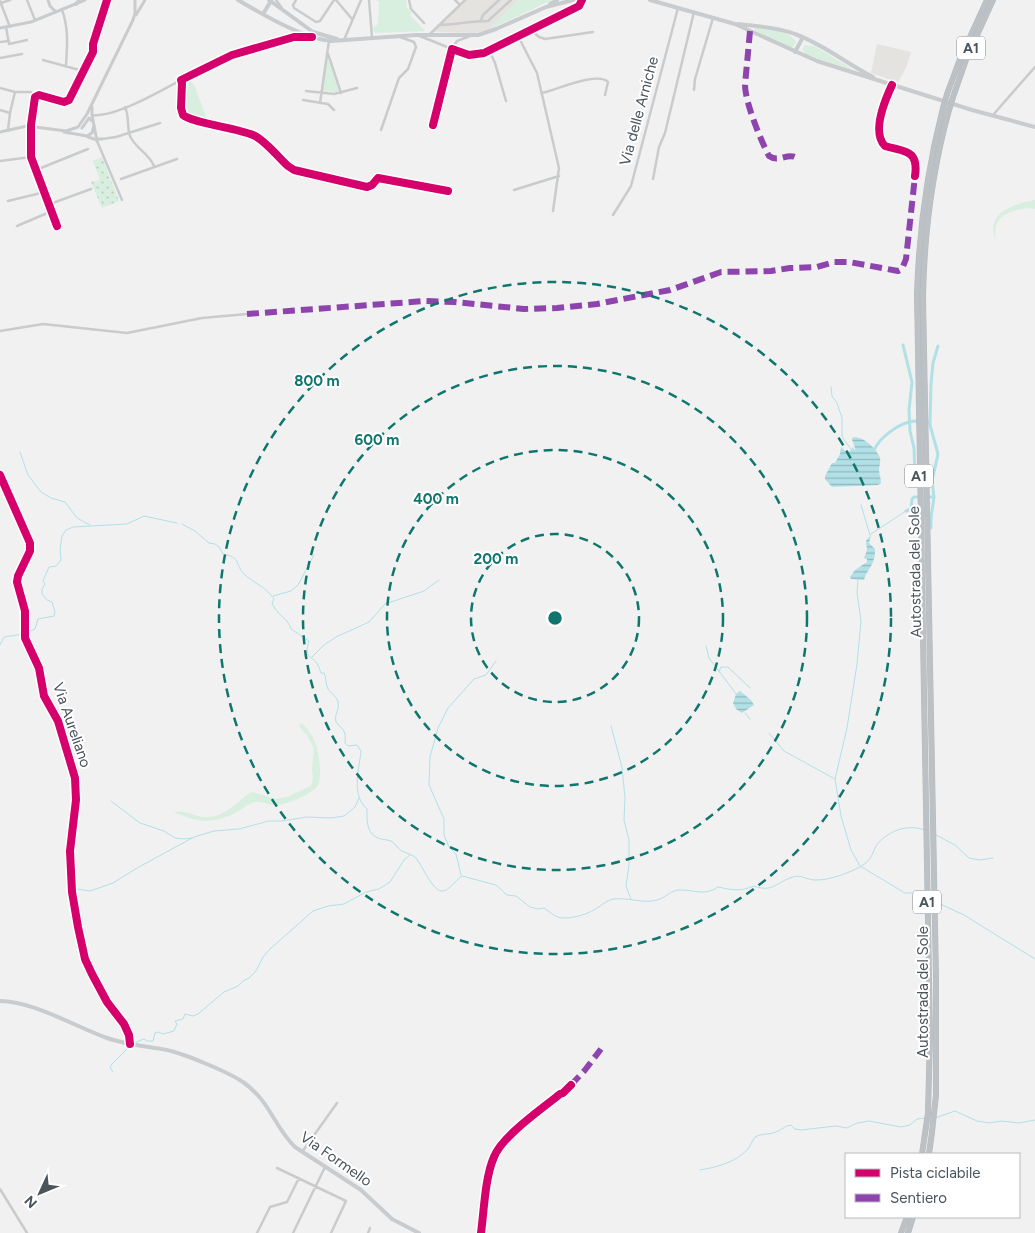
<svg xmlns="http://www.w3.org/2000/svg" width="1035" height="1233" font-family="Figtree,sans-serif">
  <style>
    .commercial { fill: #e5e3df }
    .grass { fill: #d8eedf }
    .park { fill: url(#park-dots) }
    .water { fill: url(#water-rules) }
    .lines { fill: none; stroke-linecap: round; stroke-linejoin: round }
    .stream { stroke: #b1e0e7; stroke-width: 1 }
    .canal { stroke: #b1e0e7; stroke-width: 3 }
    .motorway-casing { stroke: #b7bbbf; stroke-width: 6 }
    .minor { stroke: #c9cbcc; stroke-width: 2.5 }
    .tertiary { stroke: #c9cbcc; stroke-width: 3 }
    .secondary { stroke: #c9ccce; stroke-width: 4 }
    .motorway { stroke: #bbc1c4; stroke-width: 5 }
    .motorway-bridge-casing { stroke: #b7bbbf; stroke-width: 6; stroke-linecap: butt }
    .motorway-bridge { stroke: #bbc1c4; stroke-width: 5 }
    .quiet { stroke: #8e44ad; stroke-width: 6; stroke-dasharray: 12 6; stroke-linecap: butt }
    .cycleway-casing { stroke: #fff; stroke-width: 11 }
    .cycleway { stroke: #d6006c; stroke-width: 8 }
    .ring { fill: none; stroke: #0f766e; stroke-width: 2.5; stroke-dasharray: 9 6 }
    .labels { text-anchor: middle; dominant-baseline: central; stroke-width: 4; stroke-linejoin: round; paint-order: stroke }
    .shield { fill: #fff; stroke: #80878c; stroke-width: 1 }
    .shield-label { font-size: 14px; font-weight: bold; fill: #4a545b }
    .street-label { font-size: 15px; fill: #4a545b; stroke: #fff }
    .centre { fill: #0f766e; stroke: #fff; stroke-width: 2.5 }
    .ring-label { font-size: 15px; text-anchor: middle; font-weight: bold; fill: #0f766e; stroke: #fff; stroke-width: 4; stroke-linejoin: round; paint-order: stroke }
  </style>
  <defs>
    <pattern id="park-dots" width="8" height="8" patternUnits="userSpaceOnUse" patternTransform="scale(1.25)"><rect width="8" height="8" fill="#d8eedf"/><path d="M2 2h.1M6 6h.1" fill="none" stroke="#bbcec2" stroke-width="1.8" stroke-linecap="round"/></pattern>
    <pattern id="water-rules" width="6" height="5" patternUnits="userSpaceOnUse" patternTransform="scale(1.25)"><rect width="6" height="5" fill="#b1e0e7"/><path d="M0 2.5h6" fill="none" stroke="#92b8be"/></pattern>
  </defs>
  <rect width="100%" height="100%" fill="#f1f1f1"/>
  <path class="commercial" d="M466 0H519L488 30 474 33 433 32Z
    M877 44 911 52 906 68 898 82 871 73Z"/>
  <path class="grass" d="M376 0H406L407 8 412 13 410 15 425 31 375 33 373 28 378 24 379 2Z
    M519 0H552L488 30Z
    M755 28C766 28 793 31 796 43L792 47H788L754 30Z
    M805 45 814 46 854 70 806 55 802 49Z
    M327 60H328L339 91 338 92 322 91Z
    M189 78 195 87 208 122 187 118 182 111 184 84Z
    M1035 200V209C1024 206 1003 212 997 223 994 228 996 234 995 239 986 211 1015 204 1035 200Z
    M301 723C311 730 318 746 319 759 320 766 321 779 318 785 314 794 283 806 274 805 267 805 262 801 255 802 248 803 242 810 235 813 211 825 197 822 174 812 185 809 197 818 208 817 228 816 237 800 252 792L276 799 287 797 311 786 313 778 312 769 314 749 307 735 299 726Z"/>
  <path class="park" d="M102 157 119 201 102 208 91 182 100 180 93 161Z"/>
  <path class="water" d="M855 437C865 438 876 448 880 458 881 462 879 466 879 470 879 474 881 478 881 483L878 485 832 487 825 479V476L832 463H835L840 454 841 447 846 452 850 451 853 447 855 451C856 446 852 443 852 438Z
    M871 535 869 543 875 549C876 565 866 570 864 580L851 579 850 577 855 570 867 562V559L864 558C868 548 867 552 866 541Z
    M740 691 751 700 754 705 742 713 736 709 733 703 736 694Z"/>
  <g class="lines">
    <path class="stream" d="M831 387 832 396 837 403 842 418V437L851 449
      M20 452 28 475 41 492 51 498 65 502 77 518 90 525
      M861 505 870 535
      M182 524 195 531 209 543 215 544 219 547 223 554C241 557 235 565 244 574 256 585 264 585 274 599L272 603C276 614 288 618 291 629L309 641 307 649 308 655C316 662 317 661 321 673H324C327 679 325 683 328 689 331 693 337 697 338 702 340 710 334 713 336 722 344 731 346 730 345 743L348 746 357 745 361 751C359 770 351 795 367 809 367 819 366 831 376 837 380 840 386 839 391 841 395 843 398 849 402 851 408 854 415 855 418 861 423 868 433 890 441 891 449 892 455 880 462 876L496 885 507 895 516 896 530 907 538 909 544 908C552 913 555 918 564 918 574 918 585 915 594 910 601 906 606 900 614 899 628 897 642 904 657 900 666 898 671 889 681 890 695 890 705 896 718 887 733 890 739 892 754 886 773 893 776 882 793 877 801 874 807 880 815 880 828 881 856 871 866 863 871 859 873 852 876 846 886 832 907 823 924 830
      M871 534 906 511
      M858 579 857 593 861 621 857 664 847 728 835 779 841 816 851 850 860 866 905 893H919L926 897
      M273 596 291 591 298 585 314 555
      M26 633 35 629 38 619 54 616 55 612 52 602 47 600 42 594V589L45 584 43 581 49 567 56 566 61 560 60 550 62 536 66 530 73 527 127 524 144 516 177 523
      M0 645 4 637 23 634
      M706 646 709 658 737 695
      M312 657 324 645 336 637 369 622 385 604 424 591 439 580
      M719 672 721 667H728L750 688
      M745 713 750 719
      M611 726 622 767 625 798 624 820 629 840V865L626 886 631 899
      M769 733 784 751 835 779
      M111 801 140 823 164 831 175 838 184 839 192 838
      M934 834 955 845 969 858 980 860 993 858
      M461 875 456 854 449 847 444 835V819L429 785 430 757 438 728 448 708 474 679 486 675 496 661
      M77 889 90 891 113 883 137 868 194 837 214 831 239 829 269 821H282L307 817 331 818 344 816 355 807 359 798
      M936 902 964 915 1035 959
      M134 1043 144 1039 147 1041H153L155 1033 158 1032 163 1034 174 1031 177 1024 175 1021 183 1019 185 1014 193 1016 198 1014 224 992 238 986 243 981 249 978 256 971 263 957 270 949 313 911 328 906 344 904 366 892 379 889 390 882 404 860 410 855
      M113 1072 110 1067 112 1064 128 1048
      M935 1118 955 1111 977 1121 989 1123 1001 1121 1019 1123 1035 1120
      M700 1170C717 1167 734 1163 747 1150 750 1147 752 1141 755 1137 762 1133 769 1135 776 1132 782 1130 784 1126 791 1125L795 1129 801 1130 836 1126 847 1128 857 1123 869 1121 901 1127 910 1125 917 1119 926 1118"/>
    <path class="canal" d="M903 345 912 382 909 410 910 431 914 448 915 476
      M874 450C880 437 899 423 914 421 919 421 925 422 930 422
      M906 511 911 509 912 499 914 497H934
      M931 528V518L934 497 932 481 938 454 930 425 931 384 933 363 938 346"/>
    <g class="motorway-casing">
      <path id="motorway" d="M947 94 960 59 987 0
        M953 97 967 57 993 0
        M922 1154 928 1113 930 1035 917 294C919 231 927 170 943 108
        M929 1154 932 1132 936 1095V978L923 298C924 234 932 172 949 110
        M901 1233 907 1217
        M908 1233 913 1217"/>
    </g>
    <path class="minor" d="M27 0 35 20
      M276 0 282 8
      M296 0 293 5 294 8 316 22 320 21 334 0
      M336 0 352 19
      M369 0 372 37
      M409 0 411 9 424 23
      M455 0 460 5
      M0 1 10 27
      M1 3 10 0
      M580 6 585 0
      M62 10C69 28 67 47 66 66
      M481 20 483 15 499 0
      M440 25C456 24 473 21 488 21L511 0
      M6 27 9 44 27 40
      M531 30 539 37 545 39 593 32
      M430 34 465 0
      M308 36 294 37 232 55 181 80 182 83 181 108 183 115C192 123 237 128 253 135 264 139 279 158 288 166L294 170 367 187 372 185 378 178 448 191
      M420 36 452 49 457 41 470 36
      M518 36 537 73 559 168 553 211
      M344 40 361 0
      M0 42 9 41
      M489 50 495 63 506 101
      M328 54 341 93
      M0 58 22 54
      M43 60 83 71
      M892 85C885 100 871 132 885 146 904 152 919 149 915 176
      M0 88 15 92 10 113 8 130
      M694 90 695 79 713 18
      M306 91 334 94 357 88
      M16 92H31L35 96
      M542 93C556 90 598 71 608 82L605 95
      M303 100 328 104 334 110
      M320 103 329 41
      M125 107C130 117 126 129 131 138 137 149 149 154 154 166
      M0 110 10 113
      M92 115C114 118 161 91 181 80
      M993 115 1035 67
      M433 125 452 49 469 55 484 53 579 6 582 0
      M381 130 399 78 408 69 416 47 414 42 400 37
      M102 139 116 137 160 123
      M97 141 122 200
      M0 161 31 157
      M36 170 88 149
      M121 179 177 159
      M653 179 659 147 665 133 694 12
      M514 190 559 176
      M8 201 45 192
      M50 204 91 189
      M613 215 631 186 678 8
      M17 226 52 211
      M57 226 31 157V125L35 97 39 95 64 102 69 100 93 52V44L107 0
      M0 331 43 324 127 333 202 318 247 314
      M0 475 30 543V551L18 576 17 582 25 611V638L39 668 44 696 58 721 75 778 76 800 70 851 72 892 78 927 85 959 92 974 107 1002 124 1024 129 1035 130 1044
      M302 1152 337 1103
      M277 1168 346 1201 331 1233
      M0 1189 27 1233
      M257 1233 270 1207 287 1202 299 1178
      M293 1233 325 1167
      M368 1233 370 1228
      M481 1233C484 1211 485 1177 494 1157 502 1136 542 1109 560 1094L563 1093 571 1085"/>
    <path class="tertiary" d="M48 0 50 6 56 12
      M136 15 145 0
      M0 28 31 22 85 0
      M92 107V115L97 141
      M82 128 89 118 92 121
      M0 132 27 126 66 131 78 127 87 114 133 20 135 13V0
      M64 132 87 136 92 133 94 125
      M88 137 94 139H102"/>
    <path class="secondary" d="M238 0C262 14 304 39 331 41L416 35H478L496 29 546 7 573 0
      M269 0 313 32 337 39
      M577 0H579
      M650 0 735 24 817 61 972 110 1035 127
      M76 4 80 0
      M550 4 557 0
      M263 14 271 1
      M738 24C756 26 777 27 795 34 823 44 847 64 873 77
      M795 52 803 37
      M0 1001C33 1001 76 1027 107 1038 126 1045 147 1046 167 1050 185 1054 228 1072 243 1082 271 1102 274 1127 295 1147L361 1190 392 1219 419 1233"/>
    <use href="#motorway" class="motorway"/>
    <g class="motorway-bridge-casing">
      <path id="motorway-bridge" d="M943 108 947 94
        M949 110 953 97"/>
    </g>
    <use href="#motorway-bridge" class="motorway-bridge"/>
    <path class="quiet" d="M750 31 745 85C745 102 761 141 769 156 779 163 786 153 795 157
      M247 314 425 301 455 302 524 309 557 308 597 304 670 290 721 272 771 271 790 268 817 267 834 262H849L898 271 902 269 906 259 915 176
      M571 1085 585 1070 601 1049"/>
    <g class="cycleway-casing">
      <path id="cycleway" d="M312 37H294L232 55 181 80 182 83 181 108 183 115C192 123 237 128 253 135 264 139 279 158 288 166L294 170 367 187 372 185 378 178 448 191
        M892 85C885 100 871 132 885 146 904 152 919 149 915 176
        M433 125 452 49 469 55 484 53 579 6 582 0
        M57 226 31 157V125L35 97 39 95 64 102 69 100 93 52V44L107 0
        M0 475 30 543V551L18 576 17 582 25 611V638L39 668 44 696 58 721 75 778 76 800 70 851 72 892 78 927 85 959 92 974 107 1002 124 1024 129 1035 130 1044
        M481 1233C484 1211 485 1177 494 1157 502 1136 542 1109 560 1094L563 1093 571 1085"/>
    </g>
    <use href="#cycleway" class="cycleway"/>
  </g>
  <g class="ring">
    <circle cx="555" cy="618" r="84"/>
    <circle cx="555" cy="618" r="168"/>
    <circle cx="555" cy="618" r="252"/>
    <circle cx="555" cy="618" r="336"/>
  </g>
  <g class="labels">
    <g class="shield">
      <rect x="957" y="36.5" width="28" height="23" rx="4"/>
      <rect x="905" y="464.5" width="28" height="23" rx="4"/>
      <rect x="913" y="890.5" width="28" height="23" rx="4"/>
    </g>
    <g class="shield-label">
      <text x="971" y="48">A1</text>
      <text x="919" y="476">A1</text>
      <text x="927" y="902">A1</text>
    </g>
    <g class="street-label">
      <text transform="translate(639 111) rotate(-75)">Via delle Arniche</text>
      <text transform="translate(915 572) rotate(-91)">Autostrada del Sole</text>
      <text transform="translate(72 725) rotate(71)">Via Aureliano</text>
      <text transform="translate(923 992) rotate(-90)">Autostrada del Sole</text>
      <text transform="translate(336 1159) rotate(35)">Via Formello</text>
    </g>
  </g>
  <circle cx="555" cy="618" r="8" class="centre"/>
  <g class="ring-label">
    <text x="317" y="386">800 m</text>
    <text x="377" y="445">600 m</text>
    <text x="436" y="504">400 m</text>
    <text x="496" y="564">200 m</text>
  </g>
  <rect x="845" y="1153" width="175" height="65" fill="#ffffff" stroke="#b7bbbd"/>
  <rect x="855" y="1169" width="25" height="8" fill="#d6006c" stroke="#b7bbbd"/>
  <text x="890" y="1178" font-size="15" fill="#4a545b">Pista ciclabile</text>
  <rect x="855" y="1194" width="25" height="8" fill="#8e44ad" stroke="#b7bbbd"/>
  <text x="890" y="1203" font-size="15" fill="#4a545b">Sentiero</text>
  <g transform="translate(40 1193) rotate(226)" stroke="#ffffff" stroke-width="4" paint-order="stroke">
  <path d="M0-4L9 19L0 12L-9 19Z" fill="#4a545b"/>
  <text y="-8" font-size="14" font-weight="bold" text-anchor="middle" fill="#4a545b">N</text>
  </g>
</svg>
